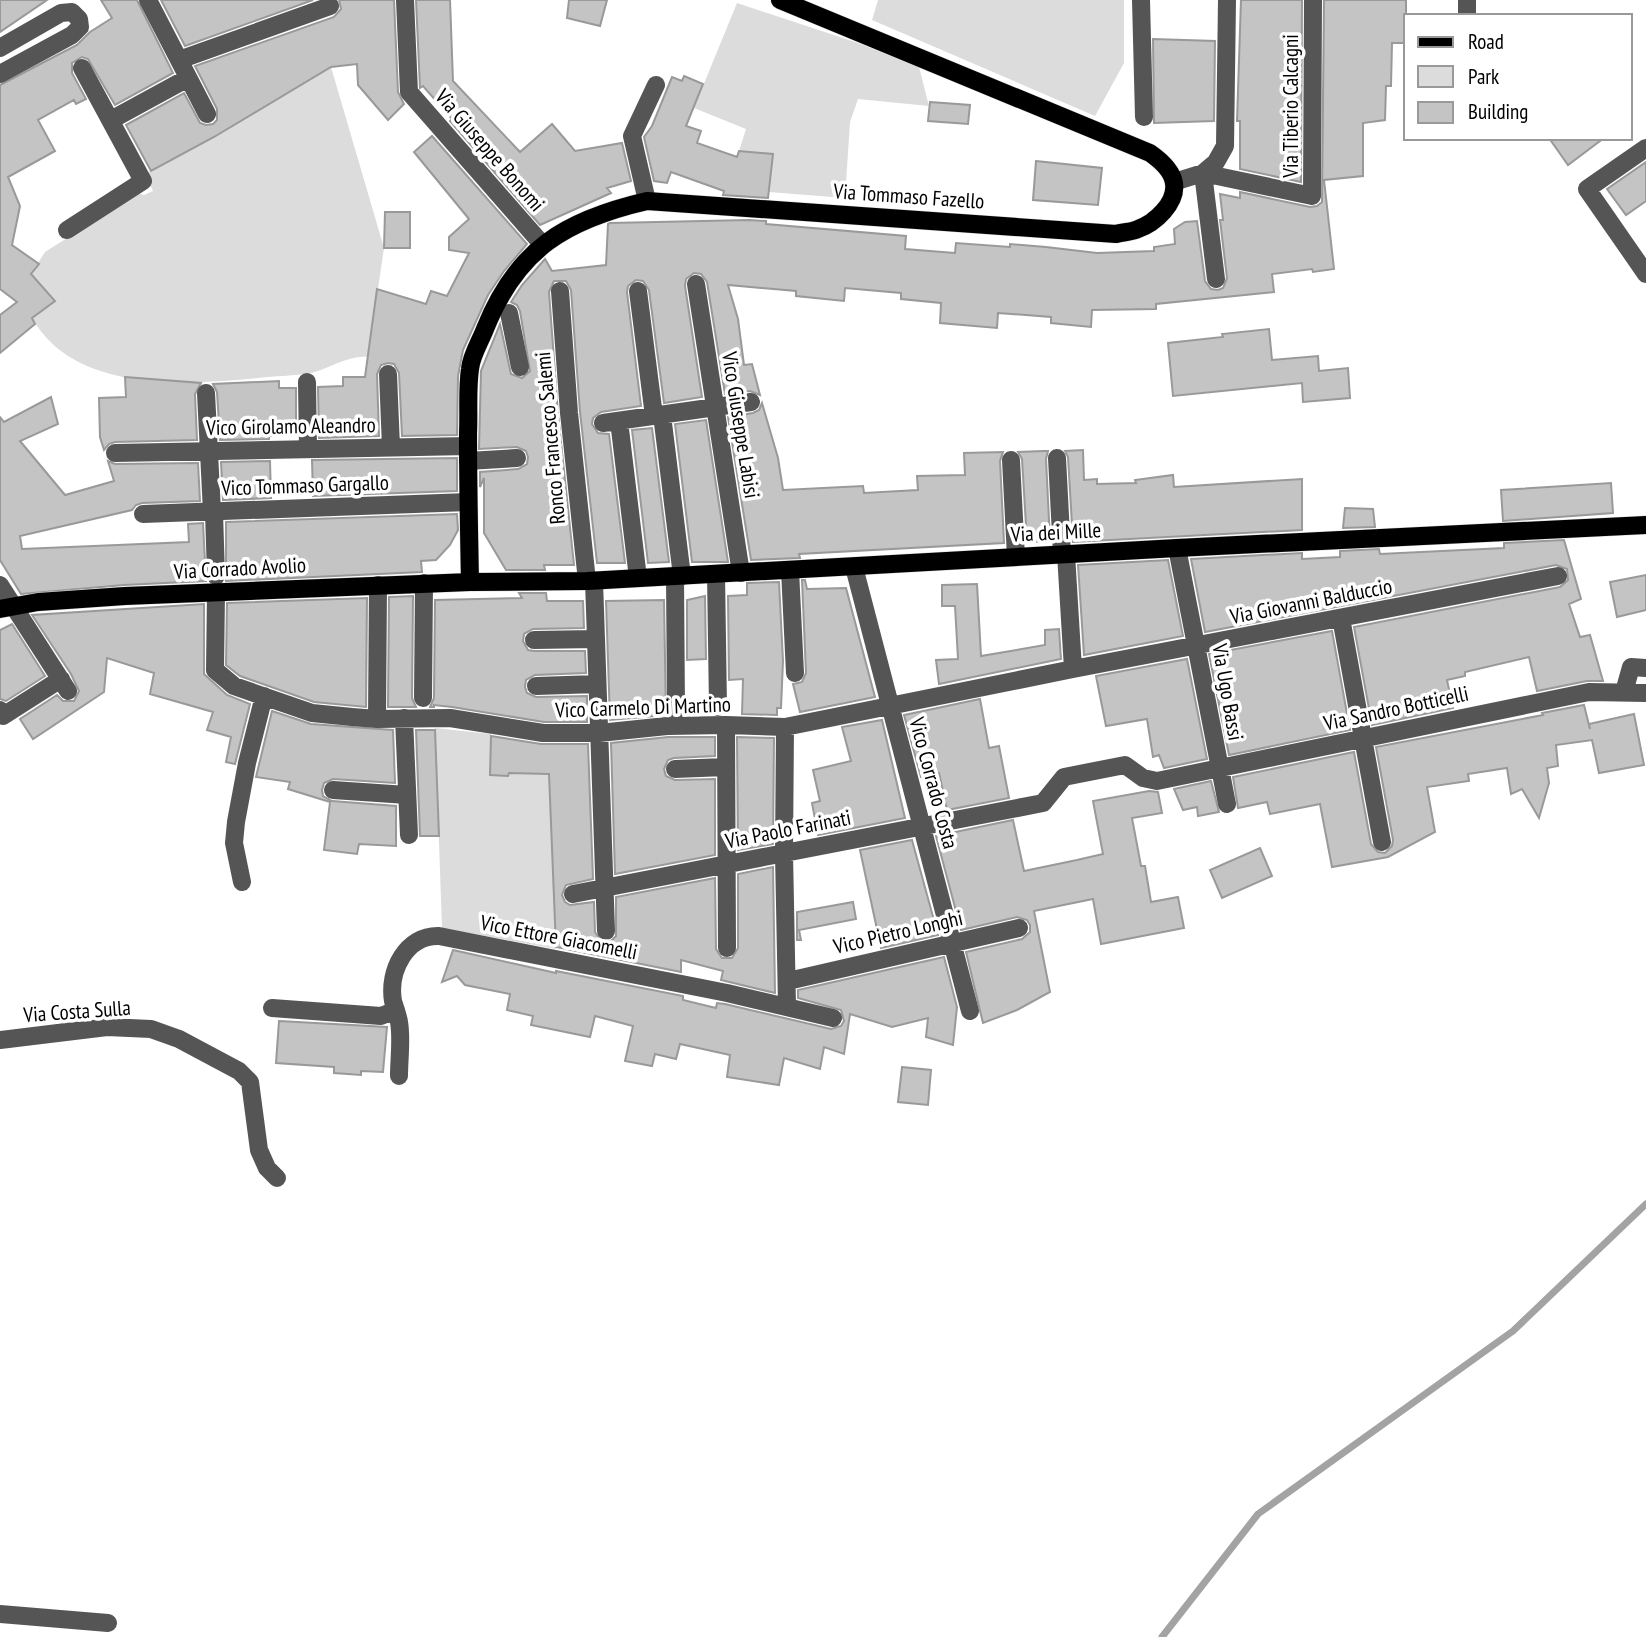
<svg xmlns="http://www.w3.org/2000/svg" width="1646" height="1637" font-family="'PT Sans Narrow',sans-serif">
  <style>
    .green { fill: #dcdcdc }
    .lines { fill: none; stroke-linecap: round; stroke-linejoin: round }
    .stream { stroke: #a3a3a3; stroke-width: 7 }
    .building { fill: #c4c4c4; stroke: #999; stroke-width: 2 }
    .major-casing { stroke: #dbdbdb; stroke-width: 19 }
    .minor { stroke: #555; stroke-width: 18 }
    .major { stroke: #000; stroke-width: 18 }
    .labels { text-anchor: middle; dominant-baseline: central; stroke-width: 7; stroke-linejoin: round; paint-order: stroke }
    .street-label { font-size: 21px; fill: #000; stroke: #fff }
  </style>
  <rect width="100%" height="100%" fill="#fff"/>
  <path class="green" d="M878 0H1124V63L1095 116 872 20Z
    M737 3 858 43 919 67 929 106 858 99 850 122 845 198 769 192 772 154 739 151 746 129 694 108Z
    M331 67 384 248 368 357C348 355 331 368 311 373 294 376 275 376 258 378 184 385 75 393 32 318L55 300 31 274 45 252 138 193 144 195 153 191 145 174 205 142Z
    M435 728 491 734V775L508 776 509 772 549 774 556 949 442 928Z"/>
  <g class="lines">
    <path class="stream" d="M1162 1637 1258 1514 1513 1331 1646 1204"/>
  </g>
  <path class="building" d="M0 0H47L0 32Z
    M101 0H137L173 73 115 105 88 59 82 57 72 63V73L86 99 76 104 74 100 38 120 55 151 8 177 20 206 12 245 39 264 31 274 55 301 32 318 35 324 0 353V315L17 302 0 289V85L77 45 90 32 112 18Z
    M161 0H313L185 46Z
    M339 0H394L398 92 404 104 388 120 358 85 357 64 331 67 214 137 151 171 126 125 184 93 200 123 206 125 213 124 217 120V109L195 66 334 17 341 9Z
    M416 0H450L453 81 520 152 552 124 575 151 622 143 631 181 607 188 611 193 540 225 450 121 452 119 423 86 420 88Z
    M569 0H607L600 26 567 18Z
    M1241 0H1302L1301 182 1240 169V121H1237Z
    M1324 0H1406V43H1392L1391 86H1386L1385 120 1363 123V176L1324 180 1334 269 1313 272 1312 269 1272 274 1274 292 1156 304V309L1092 310 1091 327 1051 323V317L998 313 997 328 940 323 941 303 901 299V293L845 288 844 301 796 296V291L728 285 738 319 744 365 752 364 760 395 750 391 725 394 707 282 701 274 694 273 686 279 685 286 702 397 664 403 649 290 643 281 636 280 628 286 627 292 641 406 601 412 593 418 592 424 598 433 609 434 625 563H597L580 412 571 290 566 281H554L549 292 558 414 574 565H544L545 570H506L484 533V478L480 487V472L518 469 527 464 528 457 526 451 517 447 479 449 481 371 500 324 511 374 522 378 530 371 520 311 517 305 511 302 522 285 545 259 552 271 606 265 608 224 610 223 749 220 766 221V224L906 236 905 249 955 253 956 243 1010 247V244L1046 247 1097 253 1154 251V247L1175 244 1174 229 1185 222 1197 221 1205 281 1211 289 1218 290 1223 288 1227 278 1220 220H1223L1220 194 1240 198V192L1310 207 1317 206 1322 202Z
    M1153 39 1215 41 1214 121 1154 123Z
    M684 76 703 84 686 126 701 131 697 143 737 157 739 151 773 154 768 198 723 195 724 191 671 172 667 183 654 181 644 137 652 126 672 77 682 81Z
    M930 102 970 105 968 124 928 121Z
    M432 136 527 244 504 271 488 295 463 350 458 376 457 435 402 436 399 373 394 364 388 363 381 365 377 374 379 436 319 438 318 387 343 386V377H365L377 289 426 304 431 291 447 296 469 253 449 250V237L469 219 414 152Z
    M1549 138H1604L1568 165Z
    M1036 161 1102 168 1098 205 1033 200Z
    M1646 162V201L1626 215 1607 189Z
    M385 212H410V248H384Z
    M1269 329 1272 360 1318 356 1319 371 1348 368 1350 398 1303 402 1302 383 1173 396 1168 343 1223 337 1222 334Z
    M125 377 201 383 195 394 197 440 115 442 109 444 104 450 100 437 99 398 126 397Z
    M279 381V388H296V435L269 436V439L220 440 217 392 213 384Z
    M51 397 58 424 20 441 65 495 114 481 108 461 115 464 198 463 200 501 142 503 136 505 132 510 20 536 22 549 189 542 188 524 203 523 206 581 124 585 21 594 0 560V417L4 422Z
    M762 403 778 458 783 490 863 486 864 493 918 490 917 476 965 475 964 453 1003 452 1000 461 1004 543 799 554 800 558 751 560 728 417 753 413 759 410Z
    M706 420 728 562H692L675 424Z
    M652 428 669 562 648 563 632 430Z
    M1083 450 1084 480 1097 479V484L1136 483 1135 480 1173 475 1174 487 1302 479V530L1073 542 1068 457 1065 451Z
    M1044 451H1048L1046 459 1050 541 1027 542 1022 459 1018 452Z
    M457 458V491L313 496 312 460Z
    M270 461 271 498 223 500 221 462Z
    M1611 483 1613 513 1503 521 1501 490Z
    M1345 508 1373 509 1375 527 1343 528Z
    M457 514 458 530 450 545 436 560 421 561 422 572 226 581V522Z
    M1564 540 1581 599 1569 604 1580 637 1590 635 1603 681H1587L1537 691 1529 657 1465 672V676L1447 680 1453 708 1372 725 1354 627 1560 587 1568 580 1567 569 1556 565 1205 632 1191 559 1302 553V559L1340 557V551L1379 549 1380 554 1504 548V543Z
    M1168 560 1183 636 1084 655 1078 565Z
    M1646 575V610L1617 617 1610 582Z
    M802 580H805L807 589 846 588 875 697 800 712 793 684 802 682 806 673Z
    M779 582 783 661 781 708H777V715L742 714 743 679 729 680 728 596 747 595V583Z
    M977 584 981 656 1045 645V630L1059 629 1061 659 939 684 936 660 958 659 955 606H942V585Z
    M519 593H546L547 601H583L584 628 533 629 524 634 523 641 528 650 534 651H585L586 673 535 675 526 680 525 687 527 693 536 697 587 696V722H544L452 707 434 705V707H430L434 698 435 600 522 598Z
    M413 596 412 698 416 707H388L389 597Z
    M705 596 706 659 687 660V600Z
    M367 598 366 707 314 702 240 676 226 665 227 603Z
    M664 600 666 715 610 720 606 601Z
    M204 604V674L227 695 250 704 235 764 226 762 231 737 207 730 213 712 150 694 154 673 107 658 104 692 33 739 20 719 57 695 63 701H74L79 691 71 674 32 615Z
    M12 624 45 676 6 701 0 699V630Z
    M1332 631 1350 730 1229 755 1209 654Z
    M1187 659 1207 759 1164 768 1159 755 1153 757 1147 719 1106 726 1096 676Z
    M980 699 989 748 999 746 1009 798 947 810 939 773 921 777 904 715Z
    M1584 705 1590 729 1589 724 1634 714 1644 765 1599 773 1592 740 1556 745 1558 766 1547 768 1549 783 1539 818 1522 789 1511 794 1507 768 1468 774 1469 781 1427 787 1435 832 1388 857 1332 867 1320 804 1270 814 1267 802 1238 808 1233 777 1354 752 1371 844 1378 852 1385 853 1392 846 1393 840 1376 747 1543 715 1542 713Z
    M272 711 311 724 393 730 395 783 333 779 324 783 322 790 323 796 332 801 396 806V846L359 844 357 854 324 850 330 802 288 789 290 782 256 777Z
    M882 720 905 818 818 835 812 803 820 801 813 770 851 761 842 727Z
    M416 730H435L439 836H420Z
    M491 736 541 744H588L593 879 566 885 562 895 565 902 570 905 594 902 595 932 601 941H611L616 936V897L715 878 716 949 722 958H732L738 948V874L773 867 775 993 721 980 723 971 681 960V972L556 947 549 774 509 773 508 776 490 775Z
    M668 737H715V756L674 758 668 760 664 769 666 776 675 780 715 779V855L615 874 611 743Z
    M737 737 774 738 773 844 738 850Z
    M1211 781 1219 812 1198 816 1197 807 1183 810 1174 789Z
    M1149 791 1158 792 1162 813 1132 818 1141 866H1145L1151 902 1178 897 1184 928 1101 944 1093 899 1034 911 1050 992 1017 1010 983 1023 966 952 1022 939 1030 932V925L1027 920 1017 917 961 930 936 836 1013 820 1024 871 1077 860 1103 854 1093 801Z
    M912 840 938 935 881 948 860 850Z
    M1260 848 1272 876 1222 898 1210 870Z
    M853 902 856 919 799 930 801 940H797V912Z
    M453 950 556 973V971L683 996V1000L716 1008 717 1003 725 1004 831 1029 841 1026 844 1021 841 1010 798 998V990L944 957 957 1007 953 1045 926 1037 928 1018 892 1027 850 1014 844 1054 824 1047 820 1069 784 1058 779 1085 727 1077 730 1055 680 1044 676 1059 655 1054 652 1066 625 1061 633 1026 595 1016 590 1037 531 1025 533 1016 507 1010 510 994 465 985 457 976 442 982Z
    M279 1021 387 1027 383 1072 361 1071V1075L334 1073V1067L276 1063Z
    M902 1067 931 1070 928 1105 898 1102Z"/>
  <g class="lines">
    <g class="major-casing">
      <path id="major" d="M470 582C469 532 468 482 468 433 469 412 467 389 470 369 471 356 480 342 485 329 517 249 565 220 647 201L1116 234C1123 232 1132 232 1138 229 1155 223 1177 203 1174 183 1172 170 1160 160 1150 153L780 0
        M0 609 38 602 125 596 470 582 587 581 1177 548 1646 525"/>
    </g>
    <path class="minor" d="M148 0 207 114
      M405 0 409 92 542 244
      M1141 0 1144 117
      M1467 0V16
      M0 48 61 13 72 12 79 19 80 27 72 35 0 74
      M179 60 330 6
      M111 120 188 78
      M1646 148 1587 189 1646 274
      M1174 182 1203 173 1312 196 1313 0
      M647 201 632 136 656 85
      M67 230 143 181 82 68
      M1216 279 1203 173 1216 162 1225 146 1227 0
      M696 284 741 573
      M560 291 569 413 587 581
      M638 291 654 416
      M509 313 520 367
      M388 374 391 447
      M307 382 308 448
      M206 393 212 512
      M662 415 682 576
      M619 421 638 578
      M603 423 751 402
      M115 453 468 446
      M1057 458 1062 554
      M1011 460 1016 557
      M468 461 517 458
      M214 512 216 576
      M143 514 468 502
      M1177 548 1227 804
      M1066 554 1073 669
      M854 567 970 1011
      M790 570 795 673
      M716 574 718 707
      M675 576 676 710
      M594 581 606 931
      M0 585 68 691
      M216 593 215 670 234 686 312 713 352 717 377 719 450 718 543 733H599L667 726 726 725 785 727 1073 669 1558 576
      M1341 618 1382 842
      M534 640 595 639
      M536 686 597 684
      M1624 692 1631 667 1646 668
      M423 698 424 583
      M0 710 3 716 61 679
      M404 718 409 835
      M377 719 378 585
      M726 725 727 948
      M785 727 784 853 787 1006
      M675 769 725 767
      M333 790 407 795
      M242 882 234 843 236 822 247 763 264 696
      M573 894 1043 803 1064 777 1125 765 1143 778 1157 781 1589 692 1646 693
      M788 981 1019 928
      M272 1008 381 1016 396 1010
      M0 1040 107 1027 151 1029 179 1039 239 1071 250 1082 259 1150 267 1168 277 1178
      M399 1076C399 1059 402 1039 399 1022 398 1015 395 1008 393 1001 388 971 406 935 439 936L727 993 833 1018
      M0 1614 108 1623"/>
    <use href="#major" class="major"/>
  </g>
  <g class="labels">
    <g class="street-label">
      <text transform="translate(1290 106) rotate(-90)">Via Tiberio Calcagni</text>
      <text transform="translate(490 150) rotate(49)">Via Giuseppe Bonomi</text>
      <text transform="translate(909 196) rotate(4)">Via Tommaso Fazello</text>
      <text transform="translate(741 425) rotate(81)">Vico Giuseppe Labisi</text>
      <text transform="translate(291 426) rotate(-1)">Vico Girolamo Aleandro</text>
      <text transform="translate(550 438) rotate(-95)">Ronco Francesco Salemi</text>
      <text transform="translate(305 485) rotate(-2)">Vico Tommaso Gargallo</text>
      <text transform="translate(1056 532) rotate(-3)">Via dei Mille</text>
      <text transform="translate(240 568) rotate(-3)">Via Corrado Avolio</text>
      <text transform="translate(1311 601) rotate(-11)">Via Giovanni Balduccio</text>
      <text transform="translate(1228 692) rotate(80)">Via Ugo Bassi</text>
      <text transform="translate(643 707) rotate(-2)">Vico Carmelo Di Martino</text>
      <text transform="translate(1396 708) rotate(-12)">Via Sandro Botticelli</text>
      <text transform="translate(934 783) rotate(75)">Vico Corrado Costa</text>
      <text transform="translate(788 829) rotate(-11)">Via Paolo Farinati</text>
      <text transform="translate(898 932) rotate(-13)">Vico Pietro Longhi</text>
      <text transform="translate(559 937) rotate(11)">Vico Ettore Giacomelli</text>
      <text transform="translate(77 1011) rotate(-4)">Via Costa Sulla</text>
    </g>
  </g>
  <rect x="1404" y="14" width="228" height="126" fill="#ffffff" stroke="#999999" stroke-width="2"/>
  <rect x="1418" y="37" width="35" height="10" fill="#000000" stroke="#999999" stroke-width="2"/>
  <text x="1468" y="49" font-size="21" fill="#000000">Road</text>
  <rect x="1418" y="66" width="35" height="21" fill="#dcdcdc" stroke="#999999" stroke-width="2"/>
  <text x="1468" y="84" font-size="21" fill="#000000">Park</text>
  <rect x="1418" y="102" width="35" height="21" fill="#c4c4c4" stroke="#999999" stroke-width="2"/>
  <text x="1468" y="119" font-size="21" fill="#000000">Building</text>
</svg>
